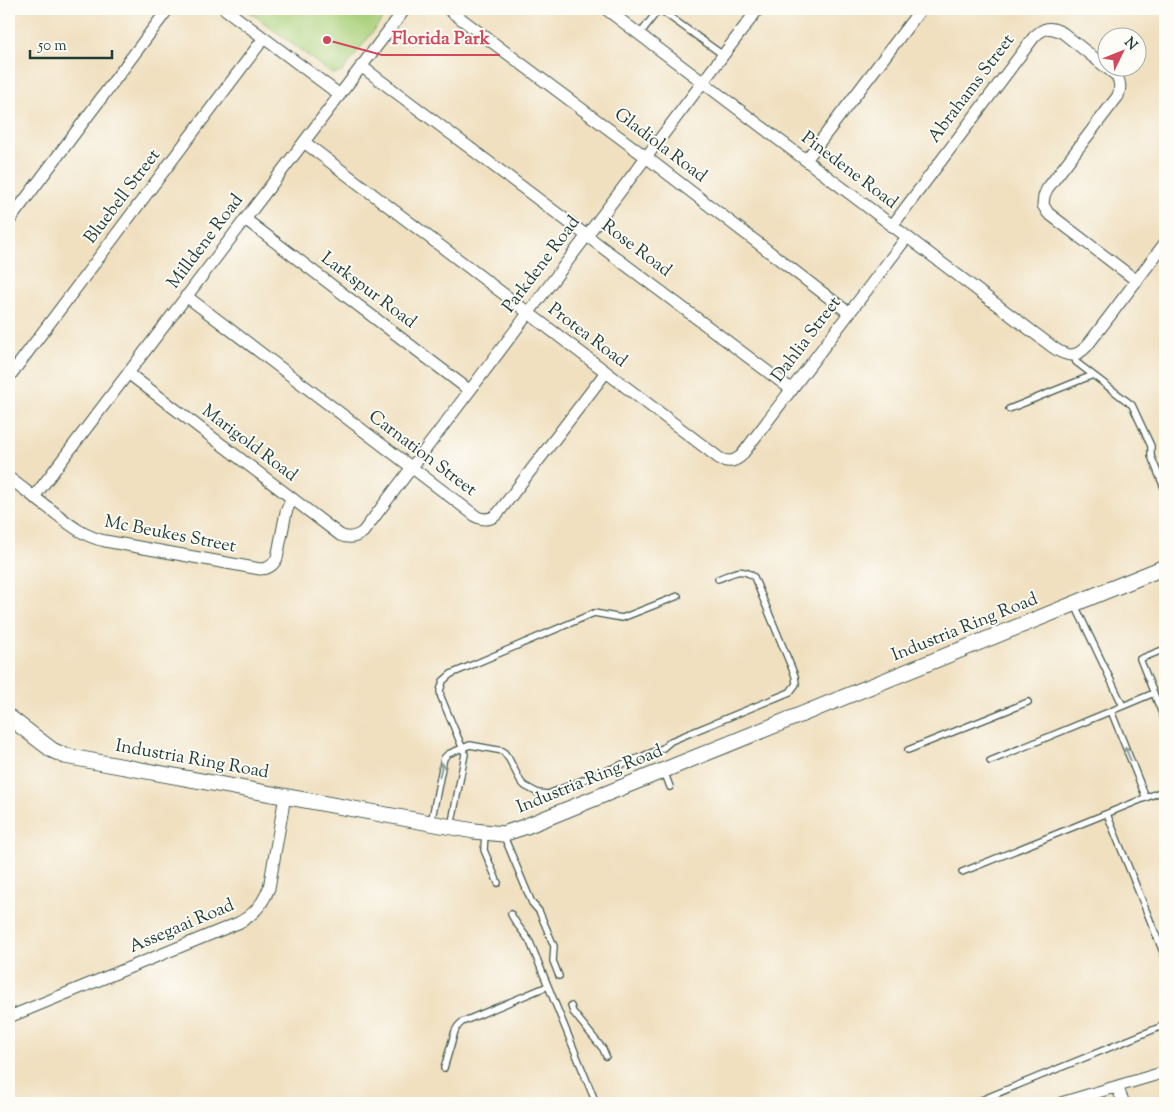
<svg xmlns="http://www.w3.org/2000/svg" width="1174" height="1112" font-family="'Sorts Mill Goudy',serif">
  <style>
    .green { fill: #acd17b; stroke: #668758 }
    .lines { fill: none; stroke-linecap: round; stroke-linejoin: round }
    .service-casing { stroke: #3e5549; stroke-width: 8 }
    .minor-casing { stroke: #3e5549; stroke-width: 13 }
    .tertiary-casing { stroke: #3e5549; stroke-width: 17 }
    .service { stroke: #fff; stroke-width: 5.5 }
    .minor { stroke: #fff; stroke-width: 11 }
    .tertiary { stroke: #fff; stroke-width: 15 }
    .oneway { stroke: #8f9e9a }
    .labels { text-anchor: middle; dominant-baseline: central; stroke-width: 4; stroke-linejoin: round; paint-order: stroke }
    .street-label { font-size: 18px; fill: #1f3d34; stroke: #fdfcf7 }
    .leader { fill: none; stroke: #d1495b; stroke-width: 2 }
    .callout-dot { fill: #d1495b; stroke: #fdfcf7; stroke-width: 2 }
    .callout-label { font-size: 19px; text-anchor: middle; font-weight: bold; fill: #d1495b; stroke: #fdfcf7; stroke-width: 4; stroke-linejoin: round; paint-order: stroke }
  </style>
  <rect width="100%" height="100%" fill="#fdfcf7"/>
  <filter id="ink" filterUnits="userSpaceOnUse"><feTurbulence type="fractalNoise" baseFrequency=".02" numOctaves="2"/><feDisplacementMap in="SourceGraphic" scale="10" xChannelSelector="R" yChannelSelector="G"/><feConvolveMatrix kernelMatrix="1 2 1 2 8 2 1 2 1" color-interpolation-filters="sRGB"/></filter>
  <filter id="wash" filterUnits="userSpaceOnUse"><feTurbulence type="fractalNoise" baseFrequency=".0096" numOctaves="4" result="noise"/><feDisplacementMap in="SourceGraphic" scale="20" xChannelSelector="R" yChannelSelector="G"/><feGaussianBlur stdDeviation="1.12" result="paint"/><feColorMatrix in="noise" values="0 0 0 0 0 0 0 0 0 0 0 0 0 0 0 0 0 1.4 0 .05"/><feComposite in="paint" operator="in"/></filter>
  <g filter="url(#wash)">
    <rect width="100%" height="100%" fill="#f0e0c0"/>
    <path class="green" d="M246 9H390L342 72 332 74Z"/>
  </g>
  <g filter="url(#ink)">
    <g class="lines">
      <g class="service-casing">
        <path id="service" d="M640 34 659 9 723 55
          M1073 355 1076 362 1093 375
          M1009 409 1093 375 1132 405 1151 446V456L1165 490
          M1165 649 1140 659 1165 721
          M1123 706 1154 693
          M1111 711 1146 798
          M908 750 1028 702
          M990 761 1123 706 1075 605
          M664 771 670 787
          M1107 814 1165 957
          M431 823 444 758 448 754 470 745 503 751 509 759 521 782 525 786 538 793 548 794 663 748 671 741 790 692 796 684 795 676 754 577C741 566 732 574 718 579
          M451 827 465 754 441 697 440 691 443 681 451 674 594 613 622 618 678 596
          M485 833 484 850 498 883
          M503 834 532 903 539 911 554 946 553 961 559 976
          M962 872 1165 790
          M511 914C516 925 524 932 530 942L596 1103
          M571 1006 573 1012 603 1049 606 1056
          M444 1068 455 1031 458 1026 462 1022 548 986
          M974 1103 1165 1025"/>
      </g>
      <g class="minor-casing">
        <path id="minor" d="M225 9 340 95
          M448 9 646 157 849 313
          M606 9 1054 348C1067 357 1076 358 1087 346L1165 243
          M361 66 792 390
          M304 142 719 458C727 463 734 462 741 456L907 237
          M806 160 921 9
          M245 219 469 390
          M9 221 168 9
          M892 226 1034 37C1044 27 1050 26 1063 33L1117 76C1120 83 1121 88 1118 96L1047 189 1044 196 1043 205 1048 213 1137 281
          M186 296 477 517C486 521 493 519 499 512L606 372
          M128 373 340 535C348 539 355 538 363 532L758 9
          M9 377 264 38
          M9 478C23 488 36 499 50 509 68 523 82 536 105 541L260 569C268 569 273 566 277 558L286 512 292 498
          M34 497 405 9
          M9 1017 238 923C253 916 263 904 269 888L285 796
          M1117 1087 1124 1103
          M1061 1103 1165 1072"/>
      </g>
      <g class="tertiary-casing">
        <path id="tertiary" d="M9 717 52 750 65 756 474 831 503 834 524 827 1165 567"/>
      </g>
      <use href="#service" class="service"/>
      <use href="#minor" class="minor"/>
      <use href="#tertiary" class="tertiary"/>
    </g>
    <defs><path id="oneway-shaft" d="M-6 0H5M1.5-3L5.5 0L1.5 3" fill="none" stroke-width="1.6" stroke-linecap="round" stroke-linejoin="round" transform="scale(1.25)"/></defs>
    <g class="oneway">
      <use href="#oneway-shaft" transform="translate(1128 754) rotate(-112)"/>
      <use href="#oneway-shaft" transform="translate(441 770) rotate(-79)"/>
    </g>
  </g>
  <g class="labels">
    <g class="street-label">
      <text transform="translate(972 89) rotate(-53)">Abrahams Street</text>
      <text transform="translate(660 146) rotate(37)">Gladiola Road</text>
      <text transform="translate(849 171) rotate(37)">Pinedene Road</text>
      <text transform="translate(123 197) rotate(-53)">Bluebell Street</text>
      <text transform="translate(206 242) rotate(-53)">Milldene Road</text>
      <text transform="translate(636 249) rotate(37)">Rose Road</text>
      <text transform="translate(542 265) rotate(-53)">Parkdene Road</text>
      <text transform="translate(368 291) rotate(37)">Larkspur Road</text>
      <text transform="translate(587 336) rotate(37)">Protea Road</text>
      <text transform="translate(807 340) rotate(-53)">Dahlia Street</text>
      <text transform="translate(249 444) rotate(37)">Marigold Road</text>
      <text transform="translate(422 454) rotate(37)">Carnation Street</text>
      <text transform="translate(170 535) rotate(11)">Mc Beukes Street</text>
      <text transform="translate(965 628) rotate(-22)">Industria Ring Road</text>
      <text transform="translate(192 760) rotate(10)">Industria Ring Road</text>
      <text transform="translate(590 780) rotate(-22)">Industria Ring Road</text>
      <text transform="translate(182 927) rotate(-23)">Assegaai Road</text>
    </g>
  </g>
  <path class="leader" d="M327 40L382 55H500"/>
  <circle class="callout-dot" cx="327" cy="40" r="5"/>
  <g class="callout-label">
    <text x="441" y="44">Florida Park</text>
  </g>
  <rect width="1174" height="1112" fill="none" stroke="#fdfcf7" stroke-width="30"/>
  <g transform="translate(1122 52) rotate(47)"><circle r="24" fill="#fdfcf7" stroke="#a4b0a9"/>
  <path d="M0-4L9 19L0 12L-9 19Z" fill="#d1495b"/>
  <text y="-8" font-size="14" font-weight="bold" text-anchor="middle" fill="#1f3d34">N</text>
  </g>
  <path d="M30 50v8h82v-8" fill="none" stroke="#1f3d34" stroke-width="2.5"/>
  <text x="38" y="50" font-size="15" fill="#1f3d34" stroke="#fdfcf7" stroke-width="4" paint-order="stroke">50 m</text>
</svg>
